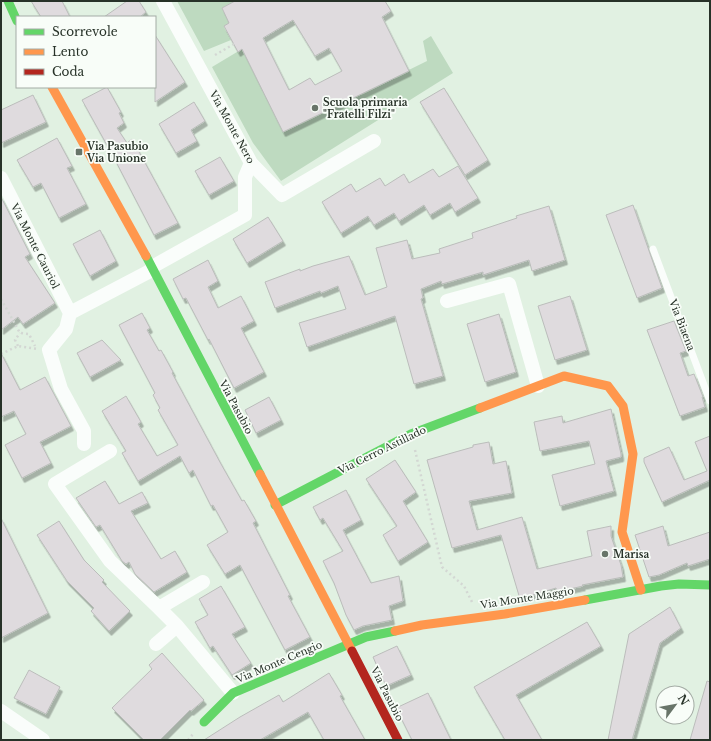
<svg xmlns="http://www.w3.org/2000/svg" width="711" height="741" font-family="'Libre Baskerville',serif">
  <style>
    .green { fill: #bedac0 }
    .building { fill: #dfdbde; stroke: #bbbdbb; fill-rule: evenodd; filter: url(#shadow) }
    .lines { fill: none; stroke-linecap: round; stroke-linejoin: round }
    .path { stroke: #d3d7d3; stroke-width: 2.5; stroke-dasharray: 2 3; stroke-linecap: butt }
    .lane { stroke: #fafdfb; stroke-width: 7 }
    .street { stroke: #fafdfb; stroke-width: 14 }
    .fast { stroke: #63d668; stroke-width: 9 }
    .slow { stroke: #ff974d; stroke-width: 9 }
    .jam { stroke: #b3261e; stroke-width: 9 }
    .poi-dot { fill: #687569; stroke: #f8fdf8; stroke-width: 1.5 }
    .labels { text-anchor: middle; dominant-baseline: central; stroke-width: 3.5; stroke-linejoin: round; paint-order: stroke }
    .poi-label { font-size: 10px; font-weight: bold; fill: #273228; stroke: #f8fdf8; text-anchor: start }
    .street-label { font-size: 10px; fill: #273228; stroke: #f8fdf8 }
  </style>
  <defs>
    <filter id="shadow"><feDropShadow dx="2.5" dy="4.5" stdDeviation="0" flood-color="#0004"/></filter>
  </defs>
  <rect width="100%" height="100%" fill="#e1f1e2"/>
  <path class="green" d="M177 1H235L222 8 229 23 224 27 231 40 204 51Z
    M431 36 453 73 281 181 253 143 212 67 242 49 283 132 427 61 423 41Z"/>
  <path class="building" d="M31 1H62L70 17H41Z
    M127 1H139L146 12 140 17H104Z
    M235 1H385L391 11 382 17 409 71 283 132 242 49 238 52 224 26 229 23 222 8ZM293 20 315 56 329 48 342 71 315 85 310 78 289 90 263 38Z
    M155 35 185 82 155 102Z
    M107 87 121 112 119 113 124 123 117 128 127 143 132 139 178 223 154 235 113 156 82 100Z
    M444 88 488 160 465 175 420 102Z
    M33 95 46 122 1 143V110Z
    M194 102 205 121 191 130 197 141 176 153 159 124Z
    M57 138 72 166 67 168 86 204 59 218 41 183 33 187 17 160Z
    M220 157 234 181 209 195 195 171Z
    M458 166 478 198 455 212 450 203 430 215 424 205 399 221 394 213 374 225 368 216 341 233 322 202 351 184 356 192 380 178 385 186 404 174 409 183 433 169 439 177Z
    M1 197 30 254 25 257 55 303 23 324 18 317 1 330Z
    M633 205 662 288 637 298 606 215Z
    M549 206 565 260 532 271 529 260 483 275V272L442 284 441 281 421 289 423 298 421 299 443 376 414 384 395 316 307 347 299 323 346 309 338 286 321 293 320 291 275 308 265 282 300 269V271L313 266 349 256 365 295 387 287 376 248 407 240 412 259 440 253 439 249 473 238 472 233 517 218 516 216Z
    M268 217 283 241 247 263 233 239Z
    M100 230 116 261 90 276 73 244Z
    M208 260 218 281 208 287 218 308 241 296 254 321 241 328 264 372 234 388 209 339 208 340 186 298 183 299 173 279Z
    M570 296 587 350 555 360 538 306Z
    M142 313 150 328 147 330 159 351 161 350 173 372 172 373 221 464 242 501 244 500 256 521 253 523 290 595 288 596 310 637 285 650 240 565 225 574 207 545 228 532 213 505 211 506 193 470 189 473 180 456 138 481 122 453 126 451 102 411 126 396 141 422 138 424 157 456 178 445 158 410 160 408 153 395 155 393 119 325Z
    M499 314 516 372 485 382 467 324Z
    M674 321 686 351 680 353 688 376 694 374 703 397H702L705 407 680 416 647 330Z
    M102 340 121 360 90 377 77 353Z
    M1 353 20 390 45 377 71 426 40 442 51 463 22 478 5 445 26 434 14 411 1 417Z
    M269 397 281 420 256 433 245 410Z
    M611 409 621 454V457L606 461 614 491 560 506 552 475 595 464 589 441 540 451 534 422 562 416 563 423Z
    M710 436V480L662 502 644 462V458L669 447 684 480 707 471 695 442Z
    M489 442 493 464 506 461 512 493 469 501 477 530 522 517 537 569 592 556 587 531 611 526V536L621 565 623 577 582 585 583 586 557 592 556 588 520 599 501 535 452 548 427 460 473 447V445Z
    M395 460 416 492 403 501 428 542 398 561 383 535 397 526 366 479Z
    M105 481 119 504 142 492 148 503 131 511 161 559 175 551 187 572 154 592 135 574 129 562 126 564 122 561 100 525 96 527 76 498Z
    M346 490 361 520 343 530 371 583 399 576 403 601 389 606 392 620 363 626 354 630 346 615 334 583 323 561 343 551 323 518 320 520 313 507Z
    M1 518 48 613 1 638Z
    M59 521 84 560 104 580 102 582 130 611 109 631 91 611 94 608 67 581 37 535Z
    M663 526 668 546 710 532V559L688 566 687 563 659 575 649 577 635 535Z
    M221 586 245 627 232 634 251 663 232 675 213 646 210 648 195 622 208 615 199 599Z
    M670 607 681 628 660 643 632 740H608L629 634Z
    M587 622 601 646 516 695 542 740H505L474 687Z
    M397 646 411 675 386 686 373 657Z
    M162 653 204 700 191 711 190 710 160 740H144L112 708 152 669 149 665Z
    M29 670 60 687 46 714 14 698Z
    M329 673 342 695 340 696 365 740H324L308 712 260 740H204L240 717 279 695 283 702Z
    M707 681 710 682V740H690Z
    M428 693 451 740H412L396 708Z"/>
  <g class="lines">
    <path class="path" d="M215 55 234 44
      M1 299 20 333 29 334 35 346
      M18 346 15 340 20 333
      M1 354 18 346 37 349
      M415 450 442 567 464 586 472 602
      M188 740 193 734"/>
    <path class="lane" d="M653 249 710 401"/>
    <path class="street" d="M163 1 251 163 282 195 374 141
      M1 178 70 313 152 270
      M152 267 245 215V177L251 163
      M447 301 509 284 538 386
      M70 313 66 329 49 350 61 389 84 431V444
      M110 451 55 484 110 561 159 608
      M203 582 159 608 177 626 233 693
      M156 644 177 626
      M1 711 43 740"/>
    <path class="fast" d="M8 1 17 21
      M146 256 260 474
      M275 505 411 434 480 408
      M585 600 661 586 679 584 710 585
      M204 722 233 693 366 637 395 631"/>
    <path class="slow" d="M52 87 146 256
      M480 408 564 376 608 386 623 406 633 454 622 532 641 590
      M260 474 352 651
      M395 631 422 625 505 614 585 600"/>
    <path class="jam" d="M352 651 398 740"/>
  </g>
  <g class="poi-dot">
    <circle cx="315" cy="108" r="4"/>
    <rect x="75" y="148" width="8" height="8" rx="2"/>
    <circle cx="605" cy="554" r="4"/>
  </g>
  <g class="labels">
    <g class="poi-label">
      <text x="323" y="102">Scuola primaria<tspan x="323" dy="12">"Fratelli Filzi"</tspan></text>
      <text x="87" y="146">Via Pasubio<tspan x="87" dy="12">Via Unione</tspan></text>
      <text x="613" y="554">Marisa</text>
    </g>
    <g class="street-label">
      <text transform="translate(232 127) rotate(61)">Via Monte Nero</text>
      <text transform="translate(35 246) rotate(63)">Via Monte Cauriol</text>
      <text transform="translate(682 325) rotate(69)">Via Biaena</text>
      <text transform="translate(236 407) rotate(62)">Via Pasubio</text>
      <text transform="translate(382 450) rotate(-26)">Via Cerro Astillado</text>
      <text transform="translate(527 598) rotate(-9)">Via Monte Maggio</text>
      <text transform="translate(279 662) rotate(-23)">Via Monte Cengio</text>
      <text transform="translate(387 694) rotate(63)">Via Pasubio</text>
    </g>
  </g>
  <rect width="711" height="741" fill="none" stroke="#273228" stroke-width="4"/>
  <rect x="16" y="16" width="140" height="72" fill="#f8fdf8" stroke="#a4aca5"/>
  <rect x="24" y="29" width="20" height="6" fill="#63d668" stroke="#a4aca5"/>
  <text x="52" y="36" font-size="12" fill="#273228">Scorrevole</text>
  <rect x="24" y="49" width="20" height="6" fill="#ff974d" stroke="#a4aca5"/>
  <text x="52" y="56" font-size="12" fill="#273228">Lento</text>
  <rect x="24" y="69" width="20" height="6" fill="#b3261e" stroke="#a4aca5"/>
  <text x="52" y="76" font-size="12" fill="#273228">Coda</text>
  <g transform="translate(675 705) rotate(58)"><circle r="19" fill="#f8fdf8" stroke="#a4aca5"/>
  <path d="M0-3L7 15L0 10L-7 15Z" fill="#687569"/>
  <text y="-6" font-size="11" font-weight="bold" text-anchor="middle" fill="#273228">N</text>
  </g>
</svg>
